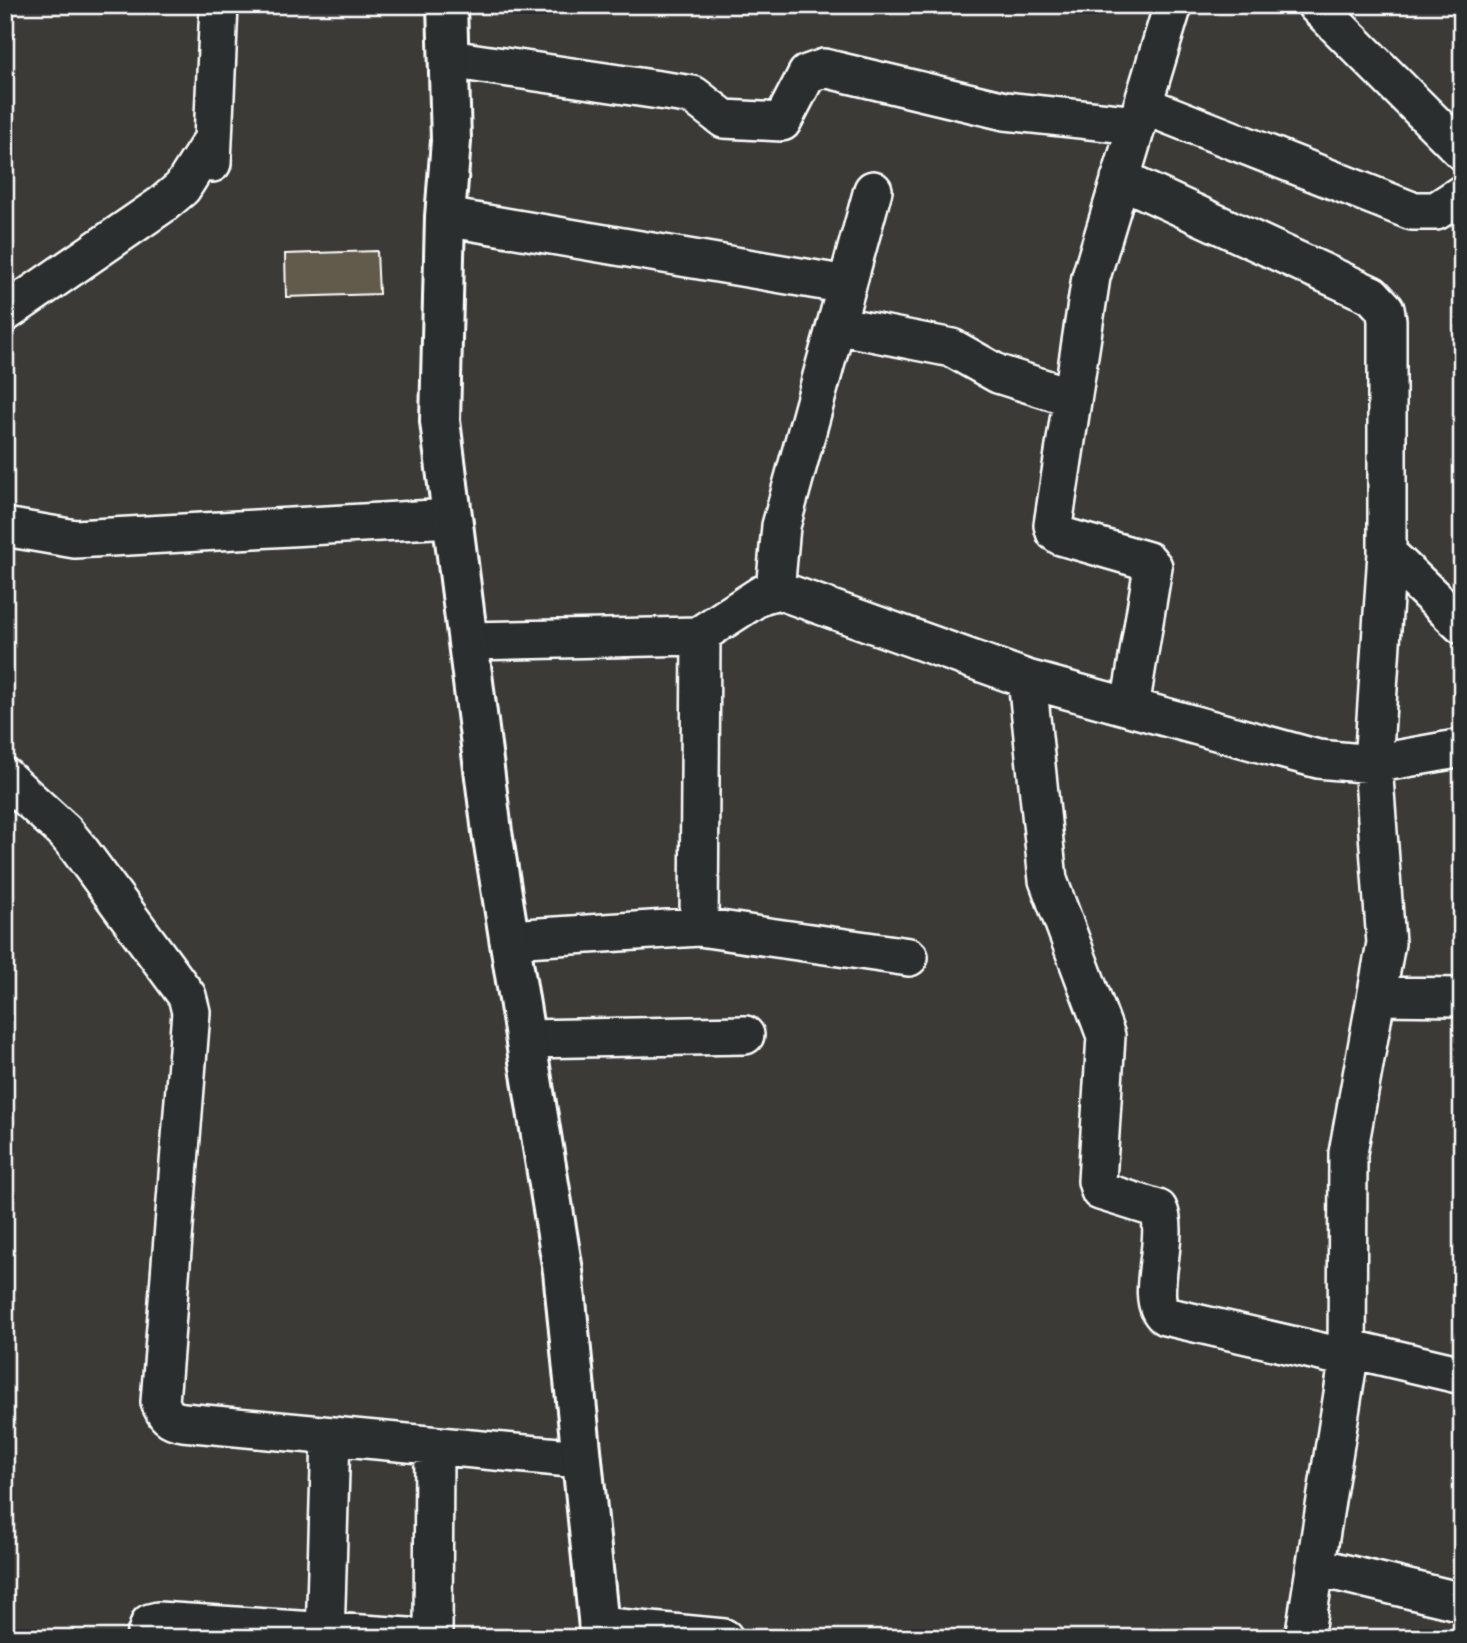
<svg xmlns="http://www.w3.org/2000/svg" width="1467" height="1643" font-family="'Balsamiq Sans',sans-serif">
  <style>
    .building { fill: #625a4b; stroke: #fff; stroke-width: 2 }
    .lines { fill: none; stroke-linecap: round; stroke-linejoin: round }
    .street-casing { stroke: #fff; stroke-width: 42 }
    .secondary-casing { stroke: #fff; stroke-width: 44 }
    .street { stroke: #2a2d2e; stroke-width: 37 }
    .secondary { stroke: #2a2d2e; stroke-width: 38 }
  </style>
  <rect width="100%" height="100%" fill="#3b3a37"/>
  <filter id="ink" filterUnits="userSpaceOnUse"><feTurbulence type="fractalNoise" baseFrequency=".0143" numOctaves="2"/><feDisplacementMap in="SourceGraphic" scale="14" xChannelSelector="R" yChannelSelector="G"/><feConvolveMatrix kernelMatrix="1 2 1 2 8 2 1 2 1" color-interpolation-filters="sRGB"/></filter>
  <g filter="url(#ink)">
    <path class="building" d="M377 251 379 294 286 297 285 254Z"/>
    <g class="lines">
      <g class="street-casing">
        <path id="street" d="M1316 5 1462 151
          M449 59 693 95 724 119 782 122 807 74 824 68 1005 111 1137 125
          M1143 105 1412 211H1436L1462 194
          M212 163 219 5
          M1120 179 1372 295 1385 309 1387 320V553L1373 764 1386 943 1348 1153 1347 1369 1304 1638
          M445 217 847 285
          M5 313 163 204 182 188 213 139
          M836 325 952 348 998 374 1071 397
          M5 527 75 539 452 518
          M1387 553 1462 625
          M775 591 781 526 873 190
          M468 641 698 636 761 595 778 590 1027 679 1318 759 1373 764 1462 748
          M1027 679 1048 880 1106 1036 1097 1181 1100 1191 1158 1209C1172 1236 1143 1298 1165 1316L1347 1358
          M1130 707 1153 567 1148 561 1061 536 1055 532 1053 525 1091 277 1173 5
          M5 777 65 832 79 849 187 996 191 1012 160 1402C165 1415 169 1420 183 1422L580 1459
          M699 927 701 635
          M509 939 699 927 909 957
          M1377 996 1462 997
          M525 1039 745 1035
          M1347 1348 1462 1375
          M1317 1567 1462 1602
          M598 1626 724 1638
          M145 1638 150 1623 158 1621 424 1638
          M325 1638 331 1436
          M433 1638 434 1446"/>
      </g>
      <g class="secondary-casing">
        <path id="secondary" d="M447 5 451 141 445 217 440 421 492 832 563 1271 600 1638"/>
      </g>
      <use href="#street" class="street"/>
      <use href="#secondary" class="secondary"/>
    </g>
  </g>
  <rect width="1467" height="1643" fill="none" stroke="#2a2d2e" stroke-width="28"/>
  <rect x="14" y="14" width="1439" height="1615" fill="none" stroke="#fff" stroke-width="2.5" filter="url(#ink)"/>
</svg>
